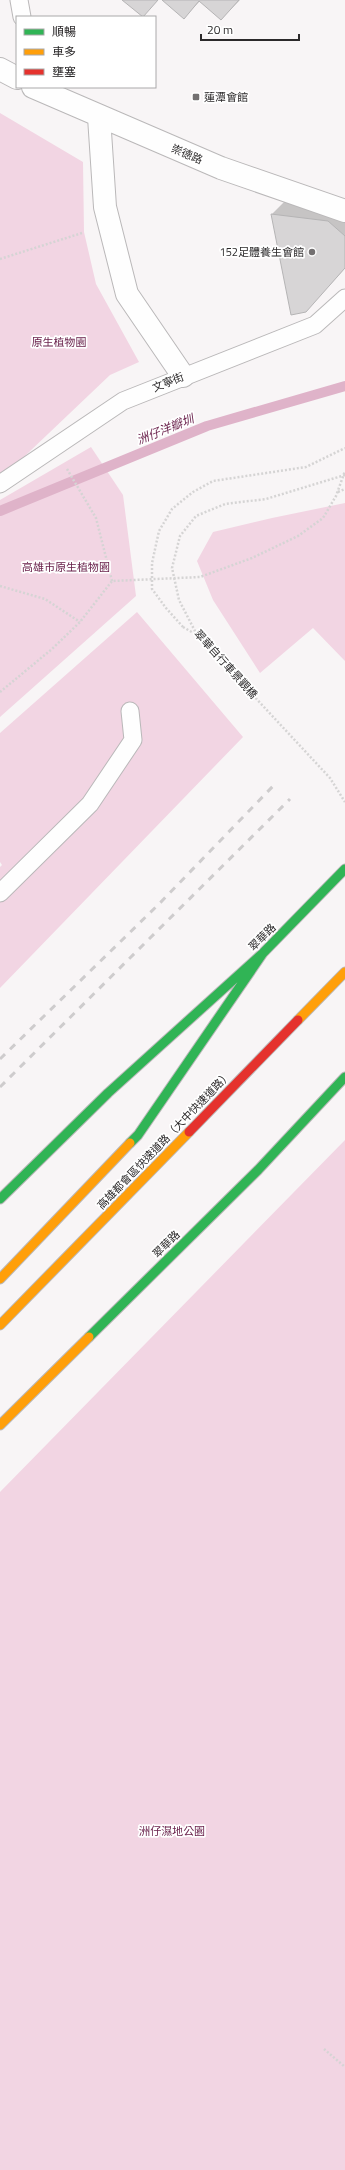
<svg xmlns="http://www.w3.org/2000/svg" width="345" height="2170" font-family="'Titillium Web','Noto Sans TC',sans-serif">
  <style>
    .green { fill: #f2d5e3 }
    .shadow { fill: #0003 }
    .lines { fill: none; stroke-linecap: round; stroke-linejoin: round }
    .stream { stroke: #dfb3c9; stroke-width: 10 }
    .building { fill: #d7d5d6; stroke: #b5b4b5 }
    .lane-casing { stroke: #bab8b9; stroke-width: 19 }
    .street-casing { stroke: #bab8b9; stroke-width: 24 }
    .fast-casing { stroke: #bab8b9; stroke-width: 11 }
    .slow-casing { stroke: #bab8b9; stroke-width: 11 }
    .jam-casing { stroke: #bab8b9; stroke-width: 11 }
    .path { stroke: #d5d4d4; stroke-width: 2.5; stroke-dasharray: 2 2; stroke-linecap: butt }
    .lane { stroke: #fefefe; stroke-width: 17 }
    .street { stroke: #fefefe; stroke-width: 22 }
    .fast { stroke: #30b455; stroke-width: 9 }
    .slow { stroke: #ff9f0a; stroke-width: 9 }
    .jam { stroke: #e5322d; stroke-width: 9 }
    .rail { stroke: #cecccd; stroke-width: 3; stroke-dasharray: 7 7; stroke-linecap: butt }
    .path-bridge { stroke: #d5d4d4; stroke-width: 2.5; stroke-dasharray: 2 2; stroke-linecap: butt }
    .poi-dot { fill: #737071; stroke: #fff; stroke-width: 1.5 }
    .labels { text-anchor: middle; dominant-baseline: central; stroke-width: 3.5; stroke-linejoin: round; paint-order: stroke }
    .poi-label { font-size: 11px; fill: #2b292a; stroke: #fff; text-anchor: start }
    .street-label { font-size: 11px; fill: #2b292a; stroke: #fff }
    .park-label { font-size: 11px; fill: #69214b; stroke: #fff }
    .water-label { font-size: 12px; font-style: italic; fill: #6c244e; stroke: #fff }
  </style>
  <rect width="100%" height="100%" fill="#f8f5f6"/>
  <path class="green" d="M0 113 83 162 84 232 96 284 139 362 110 375 7 473 0 477Z
    M91 447 123 495 136 596 0 717V500Z
    M345 503V661L313 628 260 673 213 600 197 561 213 532 272 518Z
    M137 612 243 737 0 988V867L2 865 0 862V733Z
    M345 1140V2170H0V1492Z"/>
  <path class="shadow" d="M164 0H240L221 19 200 1 184 17Z
    M285 201 345 212V268L319 297 292 314 272 214Z"/>
  <g class="lines">
    <path class="stream" d="M0 511 207 426 345 386"/>
  </g>
  <path class="building" d="M122 0H158L143 17Z
    M162 0H239L221 20 199 1 184 19Z
    M271 214 328 221 345 236V268L306 312 291 315Z"/>
  <g class="lines">
    <g class="lane-casing">
      <path id="lane" d="M19 0 22 17
        M0 484 123 401 315 325 345 298
        M0 893 90 804 133 740 130 711"/>
    </g>
    <g class="street-casing">
      <path id="street" d="M0 69 17 78
        M33 87 221 168 345 211
        M99 117 105 207 127 294 183 376"/>
    </g>
    <g class="fast-casing">
      <path id="fast" d="M130 1143 138 1135 263 953
        M0 1199 108 1093 263 953 345 869
        M89 1337 258 1170 345 1077"/>
    </g>
    <g class="slow-casing">
      <path id="slow" d="M298 1020 345 972
        M0 1279 130 1143
        M0 1325 189 1132
        M0 1425 89 1337"/>
    </g>
    <g class="jam-casing">
      <path id="jam" d="M189 1132 298 1020"/>
    </g>
    <path class="path" d="M0 259 82 233
      M67 469 96 518 112 581
      M338 492 345 489
      M0 586 45 599 80 622
      M183 627 197 635
      M0 692 52 649 80 622 112 581 200 577 252 558 298 536 323 518 336 496 345 471
      M324 2049 345 2067"/>
    <use href="#lane" class="lane"/>
    <use href="#street" class="street"/>
    <use href="#fast" class="fast"/>
    <use href="#slow" class="slow"/>
    <use href="#jam" class="jam"/>
    <path class="rail" d="M0 1059 159 904 275 784
      M0 1087 290 799"/>
    <path class="path-bridge" d="M345 475 266 499 225 504 196 516 180 536 172 568 179 600 197 635 330 778 345 802
      M183 627 166 608 152 589V563L159 531 172 509 193 492 213 481 306 467 345 448"/>
  </g>
  <g class="poi-dot">
    <rect x="192" y="93" width="8" height="8" rx="2"/>
    <circle cx="312" cy="252" r="4"/>
  </g>
  <g class="labels">
    <g class="poi-label">
      <text x="204" y="97">蓮潭會館</text>
      <text x="304" y="252" text-anchor="end">152足體養生會館</text>
    </g>
    <g class="street-label">
      <text transform="translate(187 154) rotate(23)">崇德路</text>
      <text transform="translate(168 382) rotate(-22)">文寧街</text>
      <text transform="translate(226 664) rotate(48)">翠華自行車景觀橋</text>
      <text transform="translate(262 937) rotate(-45)">翠華路</text>
      <text transform="translate(164 1140) rotate(-46)">高雄都會區快速道路（大中快速道路）</text>
      <text transform="translate(166 1244) rotate(-45)">翠華路</text>
    </g>
    <g class="park-label">
      <text x="59" y="342">原生植物園</text>
      <text x="66" y="567">高雄市原生植物園</text>
      <text x="172" y="1831">洲仔濕地公園</text>
    </g>
    <g class="water-label">
      <text transform="translate(165 429) rotate(-22)">洲仔洋瓣圳</text>
    </g>
  </g>
  <rect x="16" y="16" width="140" height="72" fill="#ffffff" stroke="#aaa9aa"/>
  <rect x="24" y="29" width="20" height="6" fill="#30b455" stroke="#aaa9aa"/>
  <text x="52" y="36" font-size="12" fill="#2b292a">順暢</text>
  <rect x="24" y="49" width="20" height="6" fill="#ff9f0a" stroke="#aaa9aa"/>
  <text x="52" y="56" font-size="12" fill="#2b292a">車多</text>
  <rect x="24" y="69" width="20" height="6" fill="#e5322d" stroke="#aaa9aa"/>
  <text x="52" y="76" font-size="12" fill="#2b292a">壅塞</text>
  <path d="M201 34v6h98v-6" fill="none" stroke="#2b292a" stroke-width="2"/>
  <text x="207" y="34" font-size="12" fill="#2b292a" stroke="#ffffff" stroke-width="3" paint-order="stroke">20 m</text>
</svg>
